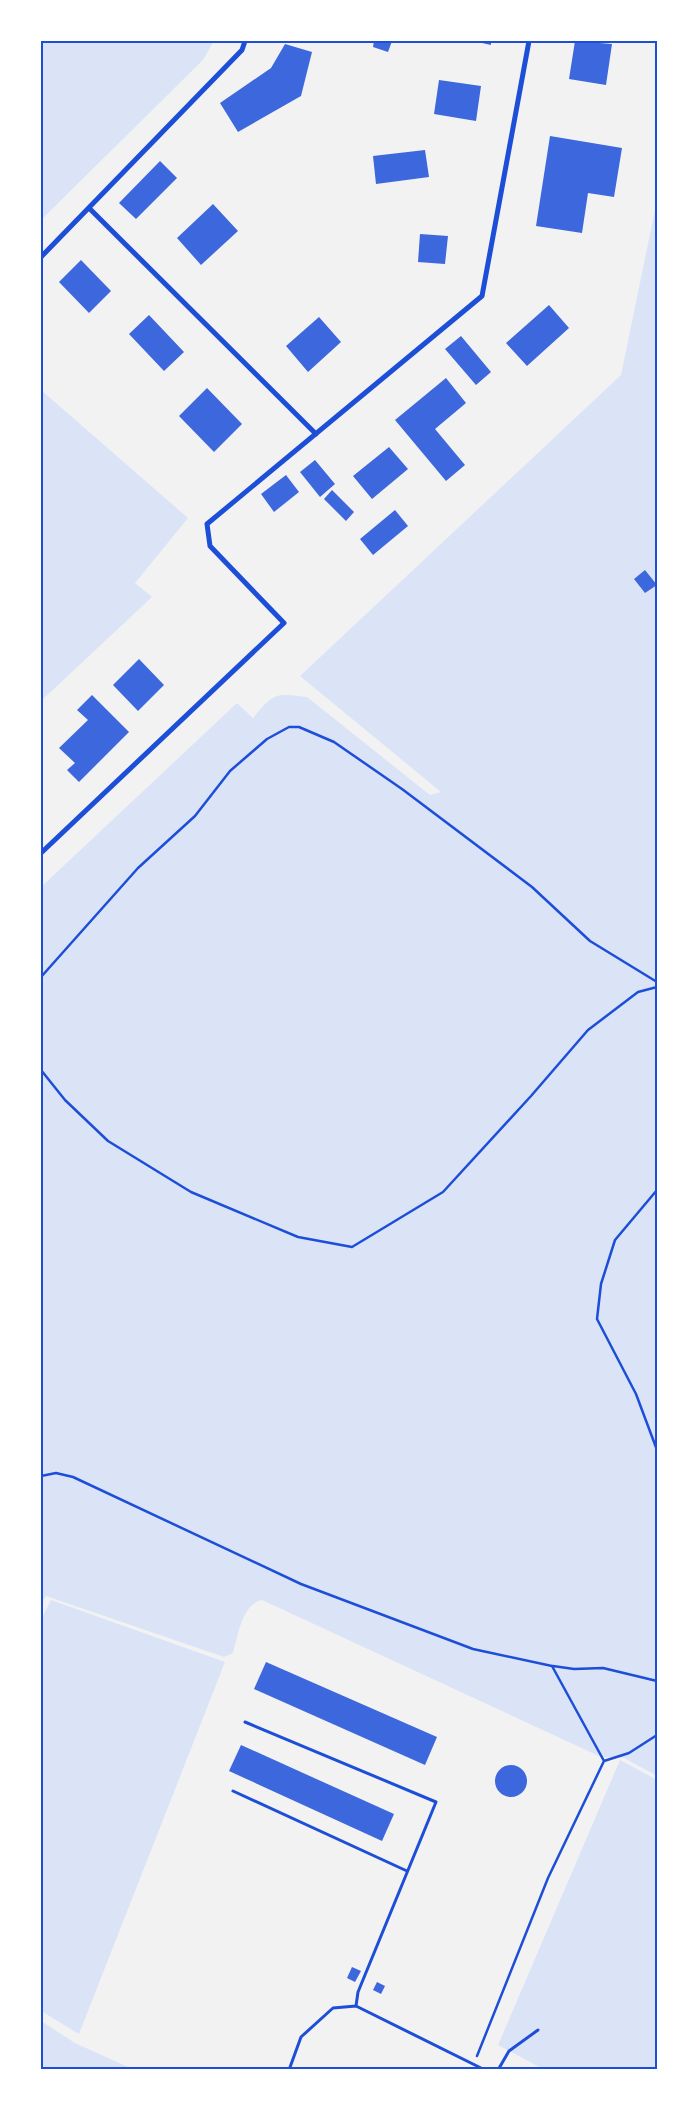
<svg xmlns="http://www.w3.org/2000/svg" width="698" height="2111" font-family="Mulish,sans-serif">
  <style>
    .green { fill: #dbe4f7 }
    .building { fill: #3d67dc }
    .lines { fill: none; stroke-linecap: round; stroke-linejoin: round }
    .path { stroke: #1d4ed8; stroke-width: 2.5 }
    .service { stroke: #1d4ed8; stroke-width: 3 }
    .minor { stroke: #1d4ed8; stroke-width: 5 }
    .neatline { fill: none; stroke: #1d4ed8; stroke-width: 2 }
  </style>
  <rect width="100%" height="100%" fill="#f2f2f2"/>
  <path class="green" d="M41 41H214L203 60 41 220Z
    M657 200V1776L624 1758 601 1757 262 1600C242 1604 238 1636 233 1653L224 1657 46 1596 41 1604V887L237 703 253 718C274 693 274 693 307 697L430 795 441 792 300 676 621 375Z
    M41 390 188 518 135 583 152 597 41 701Z
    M51 1600 225 1662 79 2034 41 2011V1620Z
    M620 1760 657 1780V2070H545L498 2045Z
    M41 2021 75 2043 135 2070H41Z"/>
  <path class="building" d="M374 41H392L388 52 373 47Z
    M473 41H491V45Z
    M575 41 612 44 606 85 569 79Z
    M285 44 312 52 301 96 238 132 220 103 271 68Z
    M439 80 481 86 476 121 434 114Z
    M550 136 622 148 614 197 588 193 582 233 536 226Z
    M425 150 429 177 376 184 373 156Z
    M160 161 177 178 136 219 119 203Z
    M213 204 238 231 201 265 177 238Z
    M420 234 448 236 445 264 418 262Z
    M81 260 111 291 89 313 59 282Z
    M549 305 569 328 527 366 506 343Z
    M149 315 184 352 164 371 129 334Z
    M319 317 341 342 308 372 286 346Z
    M461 336 491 372 476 385 445 349Z
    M446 378 466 403 435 429 465 465 446 481 395 420Z
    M207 388 242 424 214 452 179 416Z
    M389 447 408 469 372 499 353 476Z
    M315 460 335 484 320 497 300 472Z
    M286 475 299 492 274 512 261 494Z
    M332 490 354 512 346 521 324 499Z
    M395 510 408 526 373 555 360 539Z
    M645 570 657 585 645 593 634 579Z
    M139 659 164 685 138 711 113 685Z
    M92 695 129 732 79 782 67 770 75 763 59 748 88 720 77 710Z
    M266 1662 437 1737 425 1765 254 1689Z
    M241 1745 394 1814 382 1841 229 1771Z
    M495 1781a16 16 0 1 1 32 0a16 16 0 1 1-32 0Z
    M352 1967 361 1971 355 1982 347 1978Z
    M377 1982 385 1986 381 1994 373 1990Z"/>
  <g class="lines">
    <path class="path" d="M41 977 138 868 195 816 230 771 267 739 289 727H299L334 742 402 789 532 887 590 941 657 982
      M41 1070 65 1100 108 1141 191 1192 298 1237 352 1247 443 1192 531 1096 588 1030 638 992 657 987
      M657 1190 615 1240 601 1284 597 1319 636 1394 657 1450
      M41 1476 56 1473 73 1477 301 1584 473 1649 552 1666 604 1761 629 1753 657 1735
      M553 1666 574 1669 603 1668 657 1681
      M477 2056 548 1878 604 1761"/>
    <path class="service" d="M245 1722 436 1802 358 1992 356 2006
      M233 1791 407 1871
      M289 2070 301 2037 333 2008 356 2006 485 2070
      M498 2070 509 2051 538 2030"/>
    <path class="minor" d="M89 208 316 434
      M41 257 242 50 245 41
      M41 853 284 623 210 546 207 524 482 296 529 41"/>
  </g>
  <rect width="698" height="2111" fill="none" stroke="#ffffff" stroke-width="85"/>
  <rect x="42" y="42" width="614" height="2026" class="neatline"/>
</svg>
